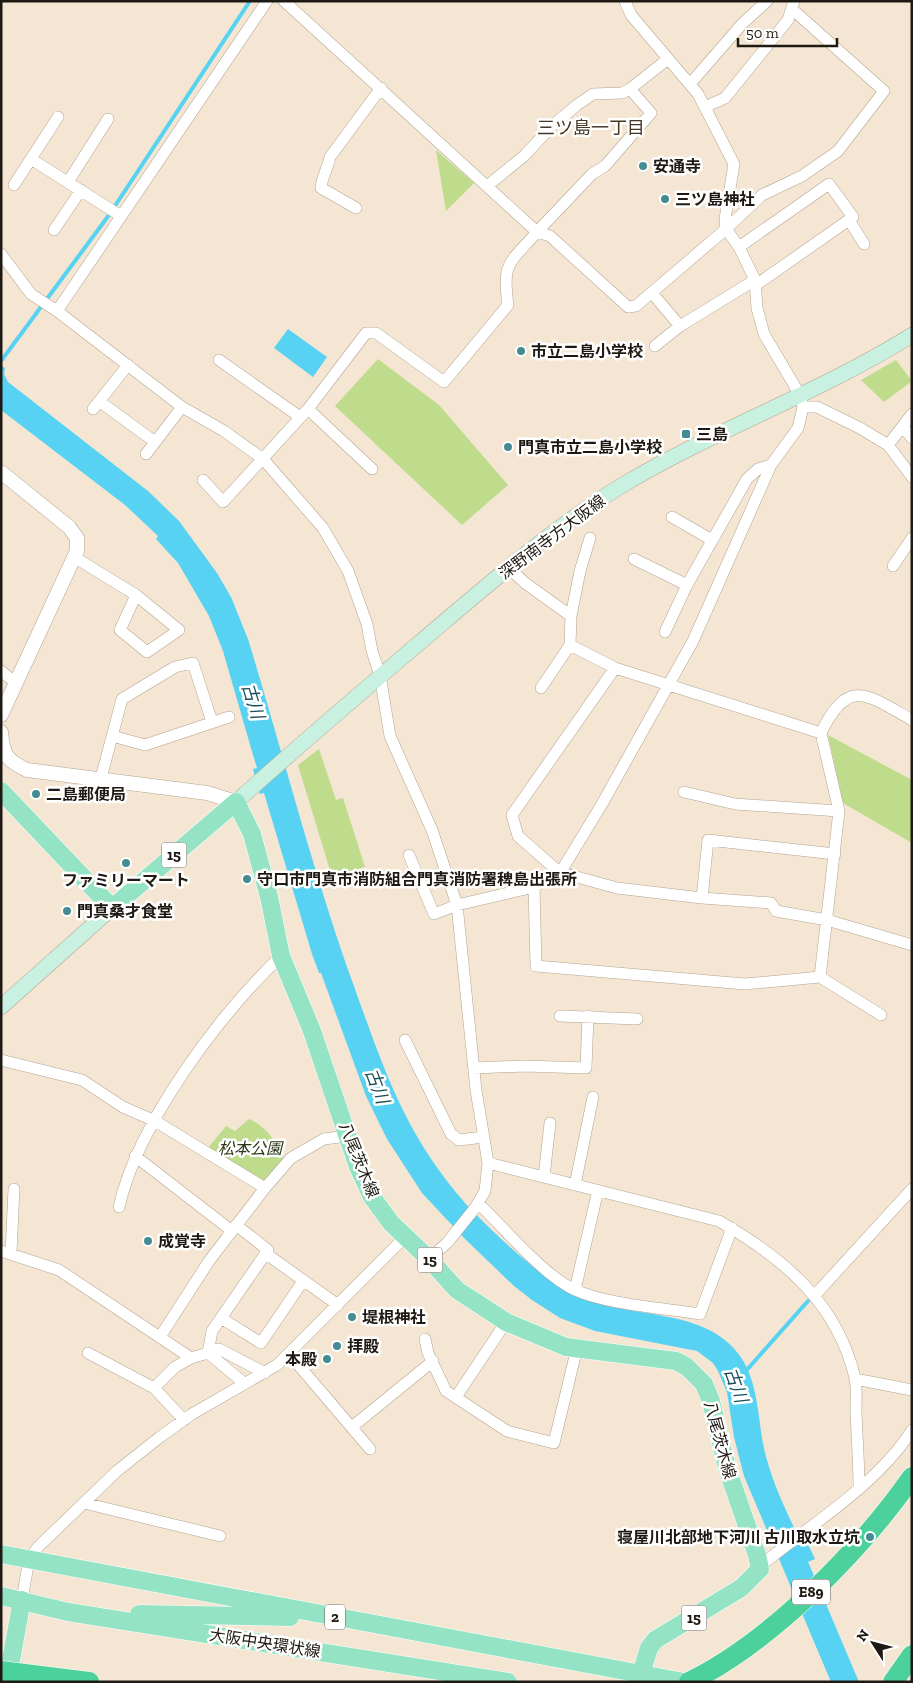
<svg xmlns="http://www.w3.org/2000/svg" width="913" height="1683" font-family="'Zilla Slab','Noto Sans JP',serif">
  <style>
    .green { fill: #bfdc8d }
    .water { fill: #57d2f3 }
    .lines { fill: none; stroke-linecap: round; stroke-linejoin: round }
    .stream { stroke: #57d2f3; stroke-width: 4 }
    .minor-casing { stroke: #b2a491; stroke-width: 12 }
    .tertiary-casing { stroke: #b2a491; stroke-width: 15 }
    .secondary-casing { stroke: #b2a491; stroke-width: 16 }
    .primary-casing { stroke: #fff; stroke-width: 19 }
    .motorway-casing { stroke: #fff; stroke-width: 21 }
    .minor { stroke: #fff; stroke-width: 11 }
    .tertiary { stroke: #fff; stroke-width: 14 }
    .secondary { stroke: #c9f1e1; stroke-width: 15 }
    .primary { stroke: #94e3c4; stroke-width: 18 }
    .motorway { stroke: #4cd09c; stroke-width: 20 }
    .motorway-bridge-casing { stroke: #fff; stroke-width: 21; stroke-linecap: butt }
    .motorway-bridge { stroke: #4cd09c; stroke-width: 20 }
    .poi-dot { fill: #448c92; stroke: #fff; stroke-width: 2 }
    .labels { text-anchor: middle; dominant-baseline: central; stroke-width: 5; stroke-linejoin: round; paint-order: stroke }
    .shield { fill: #fff; stroke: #625e59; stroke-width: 1 }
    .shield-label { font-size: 15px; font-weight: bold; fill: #1e1912 }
    .poi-label { font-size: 16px; font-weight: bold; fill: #1e1912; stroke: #fff; text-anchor: start }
    .street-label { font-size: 16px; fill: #1e1912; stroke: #fff }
    .park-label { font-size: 16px; font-style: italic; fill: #2a3612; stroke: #fff }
    .neighbourhood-label { font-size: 18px; fill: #443828; stroke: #fff }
    .water-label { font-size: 18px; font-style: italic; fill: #1b505d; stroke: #fff }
  </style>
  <rect width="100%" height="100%" fill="#f4e6d2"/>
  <path class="green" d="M436 150 474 183 446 211Z
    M378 359 439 405 508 485 462 525 335 406Z
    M896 360 912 381 884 402 861 380Z
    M828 735 912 780V843L843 803Z
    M319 749 336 800 343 798 365 867 332 877 298 765Z
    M249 1119C266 1126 278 1143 285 1161L263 1183 208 1148 226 1126 235 1131Z"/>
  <path class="water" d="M288 329 327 357 313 377 274 348Z
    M1 365 5 368 4 374 8 382 148 491 179 521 217 573 231 597 248 639C284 757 314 877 356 992 386 1075 406 1135 465 1203 491 1231 544 1281 579 1297 630 1319 706 1307 740 1356 761 1386 757 1427 767 1460 775 1489 789 1517 802 1544L807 1542 815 1559 808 1562 809 1564 859 1682H831L744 1476 734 1437 727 1392 718 1371 713 1363 697 1351 595 1331 560 1318 532 1300 514 1286 465 1239 422 1193 387 1139 366 1096 321 973H319L312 954 264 793 260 794 253 769 257 768 253 755 223 651 209 616 178 563 156 539 158 536 125 505 1 410Z"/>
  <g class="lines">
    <path class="stream" d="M1 361 109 215 250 1
      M745 1372 808 1301"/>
    <g class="minor-casing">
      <path id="minor" d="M690 84 742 24 767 1
        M630 89 651 113 605 166 592 174 537 232 550 236 628 307 636 306 726 229 762 195 802 176 838 151 884 91 792 9
        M705 107 725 98 788 20 794 1
        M31 159 121 216
        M68 182 108 119
        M14 185 58 117
        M487 186 524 156 553 125 577 105 593 94 622 93 630 89 668 59
        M356 208 321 188C322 176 328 168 330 157L381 88
        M849 220 864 244
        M54 230 81 190
        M739 247 829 184 853 217 756 285
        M1 254 31 294 57 311 182 407 224 431 263 459 323 528 348 571 367 624 372 651 380 675 390 736 432 830 457 905 476 1090 488 1163 485 1191 475 1208 447 1243 429 1259
        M652 293 680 326
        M57 311 267 1
        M655 346 680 326 755 280
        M219 360 300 417
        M99 401 155 442
        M803 407H817L860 428 888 445 912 477
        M93 409 128 365
        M308 409 372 469
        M903 427 912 438
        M888 445 912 414
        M146 454 182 407
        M203 480 223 502 308 409 366 333H376L444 382 508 305C502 262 509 264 537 232L284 1
        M672 517 712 540
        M74 557 136 595 179 630 147 652 120 630 136 595
        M634 559 687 585
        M893 566 912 538
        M509 568 525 583 571 616 570 645 615 668 821 733 839 811 820 977 745 984 536 966 534 887
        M571 616 580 571 590 538
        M665 632 687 585 747 479 758 469 771 465
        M615 668 512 815 518 836 559 872 617 888 702 898 771 903 776 911 827 920 912 945
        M1 671 16 683
        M541 688 570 645
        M821 733C848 676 868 695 912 720
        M112 736 145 745 229 717
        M101 778 122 699 175 667 193 663 212 722
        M684 792 735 804 839 811
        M409 855 434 914 457 905 534 887 563 868 602 804 693 641 771 465 798 428 803 407 800 395 764 334 757 308 755 280 739 247 726 229 725 219 734 164 698 94 631 15 625 1
        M702 898 708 840 835 854
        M820 977 881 1015
        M560 1016 637 1019
        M405 1040 451 1134 459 1140 484 1137
        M1 1060 82 1080 123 1107 155 1121 265 1188
        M474 1068 525 1066 586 1068 588 1016
        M135 1156 232 1231
        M488 1163 719 1221C783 1258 837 1302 855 1378 857 1388 856 1401 856 1412 857 1438 859 1463 859 1489
        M544 1177 550 1123
        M575 1185 593 1097
        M478 1203C505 1229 543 1275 575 1290 609 1305 663 1308 700 1314L732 1228
        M119 1207C138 1123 219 1015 281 956
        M236 1225 268 1250 212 1331 208 1353 219 1349 265 1373
        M1 1251 59 1270 191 1358 208 1353 244 1383
        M11 1253 14 1189
        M265 1253 338 1305
        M575 1290 598 1190
        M815 1295 912 1189
        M221 1318 261 1343 303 1281
        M160 1337 209 1261 265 1188 291 1158 324 1139 347 1136
        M425 1339 428 1353 446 1391 507 1431 554 1443 577 1348
        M88 1353 154 1388 184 1420
        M289 1354 370 1449
        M855 1379 912 1390
        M154 1388 175 1367 191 1358
        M456 1397 506 1322
        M352 1427 433 1361
        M84 1503 220 1536
        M760 1569 764 1563C813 1523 879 1483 912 1430
        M22 1600 29 1559 38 1547 117 1471 160 1437 192 1414 277 1365 405 1237"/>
    </g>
    <g class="tertiary-casing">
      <path id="tertiary" d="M1 472 69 527 77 538V551L1 715
        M1 732C3 755 6 760 27 770L207 793 236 802"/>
    </g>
    <g class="secondary-casing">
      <path id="secondary" d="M236 802C296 748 357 696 418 644 483 589 548 531 621 486 714 430 819 393 912 335
        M1 1007 112 908"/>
    </g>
    <g class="primary-casing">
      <path id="primary" d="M1 791 112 908 236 802 252 834 269 897 281 956 312 1031 358 1167 372 1197 391 1223 429 1259 457 1290 506 1322 566 1347 676 1361 687 1367 704 1384 711 1401 727 1468 757 1555 760 1569 741 1588 655 1640 649 1648 641 1674
        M1 1554 684 1682
        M1 1596 68 1612 508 1682
        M139 1614 290 1617
        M7 1682 22 1600"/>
    </g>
    <g class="motorway-casing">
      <path id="motorway" d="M689 1682C771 1642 860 1551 912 1477
        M893 1682 912 1655"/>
    </g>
    <use href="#minor" class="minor"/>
    <use href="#tertiary" class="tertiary"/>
    <use href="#secondary" class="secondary"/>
    <use href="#primary" class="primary"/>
    <use href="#motorway" class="motorway"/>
    <g class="motorway-bridge-casing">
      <path id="motorway-bridge" d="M1 1671 89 1682"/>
    </g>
    <use href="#motorway-bridge" class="motorway-bridge"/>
  </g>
  <g class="poi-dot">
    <circle cx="643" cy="166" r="5"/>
    <circle cx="665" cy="199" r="5"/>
    <circle cx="521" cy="351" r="5"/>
    <rect x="681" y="429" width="10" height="10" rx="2.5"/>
    <circle cx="508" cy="447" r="5"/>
    <circle cx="36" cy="794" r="5"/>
    <circle cx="126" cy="863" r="5"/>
    <circle cx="247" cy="879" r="5"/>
    <circle cx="67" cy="911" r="5"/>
    <circle cx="148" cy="1241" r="5"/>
    <circle cx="352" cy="1317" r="5"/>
    <circle cx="337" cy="1346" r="5"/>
    <circle cx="327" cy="1359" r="5"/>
    <circle cx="870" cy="1537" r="5"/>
  </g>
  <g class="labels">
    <g class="shield">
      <rect x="161.5" y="842.5" width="25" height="25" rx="4"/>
      <rect x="417.5" y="1247.5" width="25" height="25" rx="4"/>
      <rect x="792" y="1579.5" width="38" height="25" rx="4"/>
      <rect x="325" y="1604.5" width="20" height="25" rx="4"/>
      <rect x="681.5" y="1605.5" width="25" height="25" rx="4"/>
    </g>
    <g class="shield-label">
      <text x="174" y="855">15</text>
      <text x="430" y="1260">15</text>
      <text x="811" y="1592">E89</text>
      <text x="335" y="1617">2</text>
      <text x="694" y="1618">15</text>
    </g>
    <g class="poi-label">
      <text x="653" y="166">安通寺</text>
      <text x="675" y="199">三ツ島神社</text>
      <text x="531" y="351">市立二島小学校</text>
      <text x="696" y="434">三島</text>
      <text x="518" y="447">門真市立二島小学校</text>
      <text x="46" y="794">二島郵便局</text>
      <text x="257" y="879">守口市門真市消防組合門真消防署稗島出張所</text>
      <text x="126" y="880" text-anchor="middle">ファミリーマート</text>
      <text x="77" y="911">門真桑才食堂</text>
      <text x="158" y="1241">成覚寺</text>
      <text x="362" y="1317">堤根神社</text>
      <text x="347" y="1346">拝殿</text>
      <text x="317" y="1359" text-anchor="end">本殿</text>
      <text x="860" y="1537" text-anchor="end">寝屋川北部地下河川 古川取水立坑</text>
    </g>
    <g class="street-label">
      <text transform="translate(552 537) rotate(-37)">深野南寺方大阪線</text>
      <text transform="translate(359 1160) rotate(68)">八尾茨木線</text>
      <text transform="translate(720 1440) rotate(75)">八尾茨木線</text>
      <text transform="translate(265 1643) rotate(9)">大阪中央環状線</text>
    </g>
    <g class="park-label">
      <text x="250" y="1148">松本公園</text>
    </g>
    <g class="neighbourhood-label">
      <text x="591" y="128">三ツ島一丁目</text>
    </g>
    <g class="water-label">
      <text transform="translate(253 701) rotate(73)">古川</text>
      <text transform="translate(377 1086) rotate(69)">古川</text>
      <text transform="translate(736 1385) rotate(70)">古川</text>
    </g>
  </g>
  <rect width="913" height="1683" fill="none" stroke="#1e1912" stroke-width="5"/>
  <g transform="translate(873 1643) rotate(306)" stroke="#ffffff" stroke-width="4" paint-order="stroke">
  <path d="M0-4L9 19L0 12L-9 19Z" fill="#1e1912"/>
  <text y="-8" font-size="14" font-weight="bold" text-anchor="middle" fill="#1e1912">N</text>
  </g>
  <path d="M738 38v8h99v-8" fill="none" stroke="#1e1912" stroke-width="2.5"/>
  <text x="746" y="38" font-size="15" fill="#1e1912" stroke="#ffffff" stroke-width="4" paint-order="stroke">50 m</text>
</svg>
